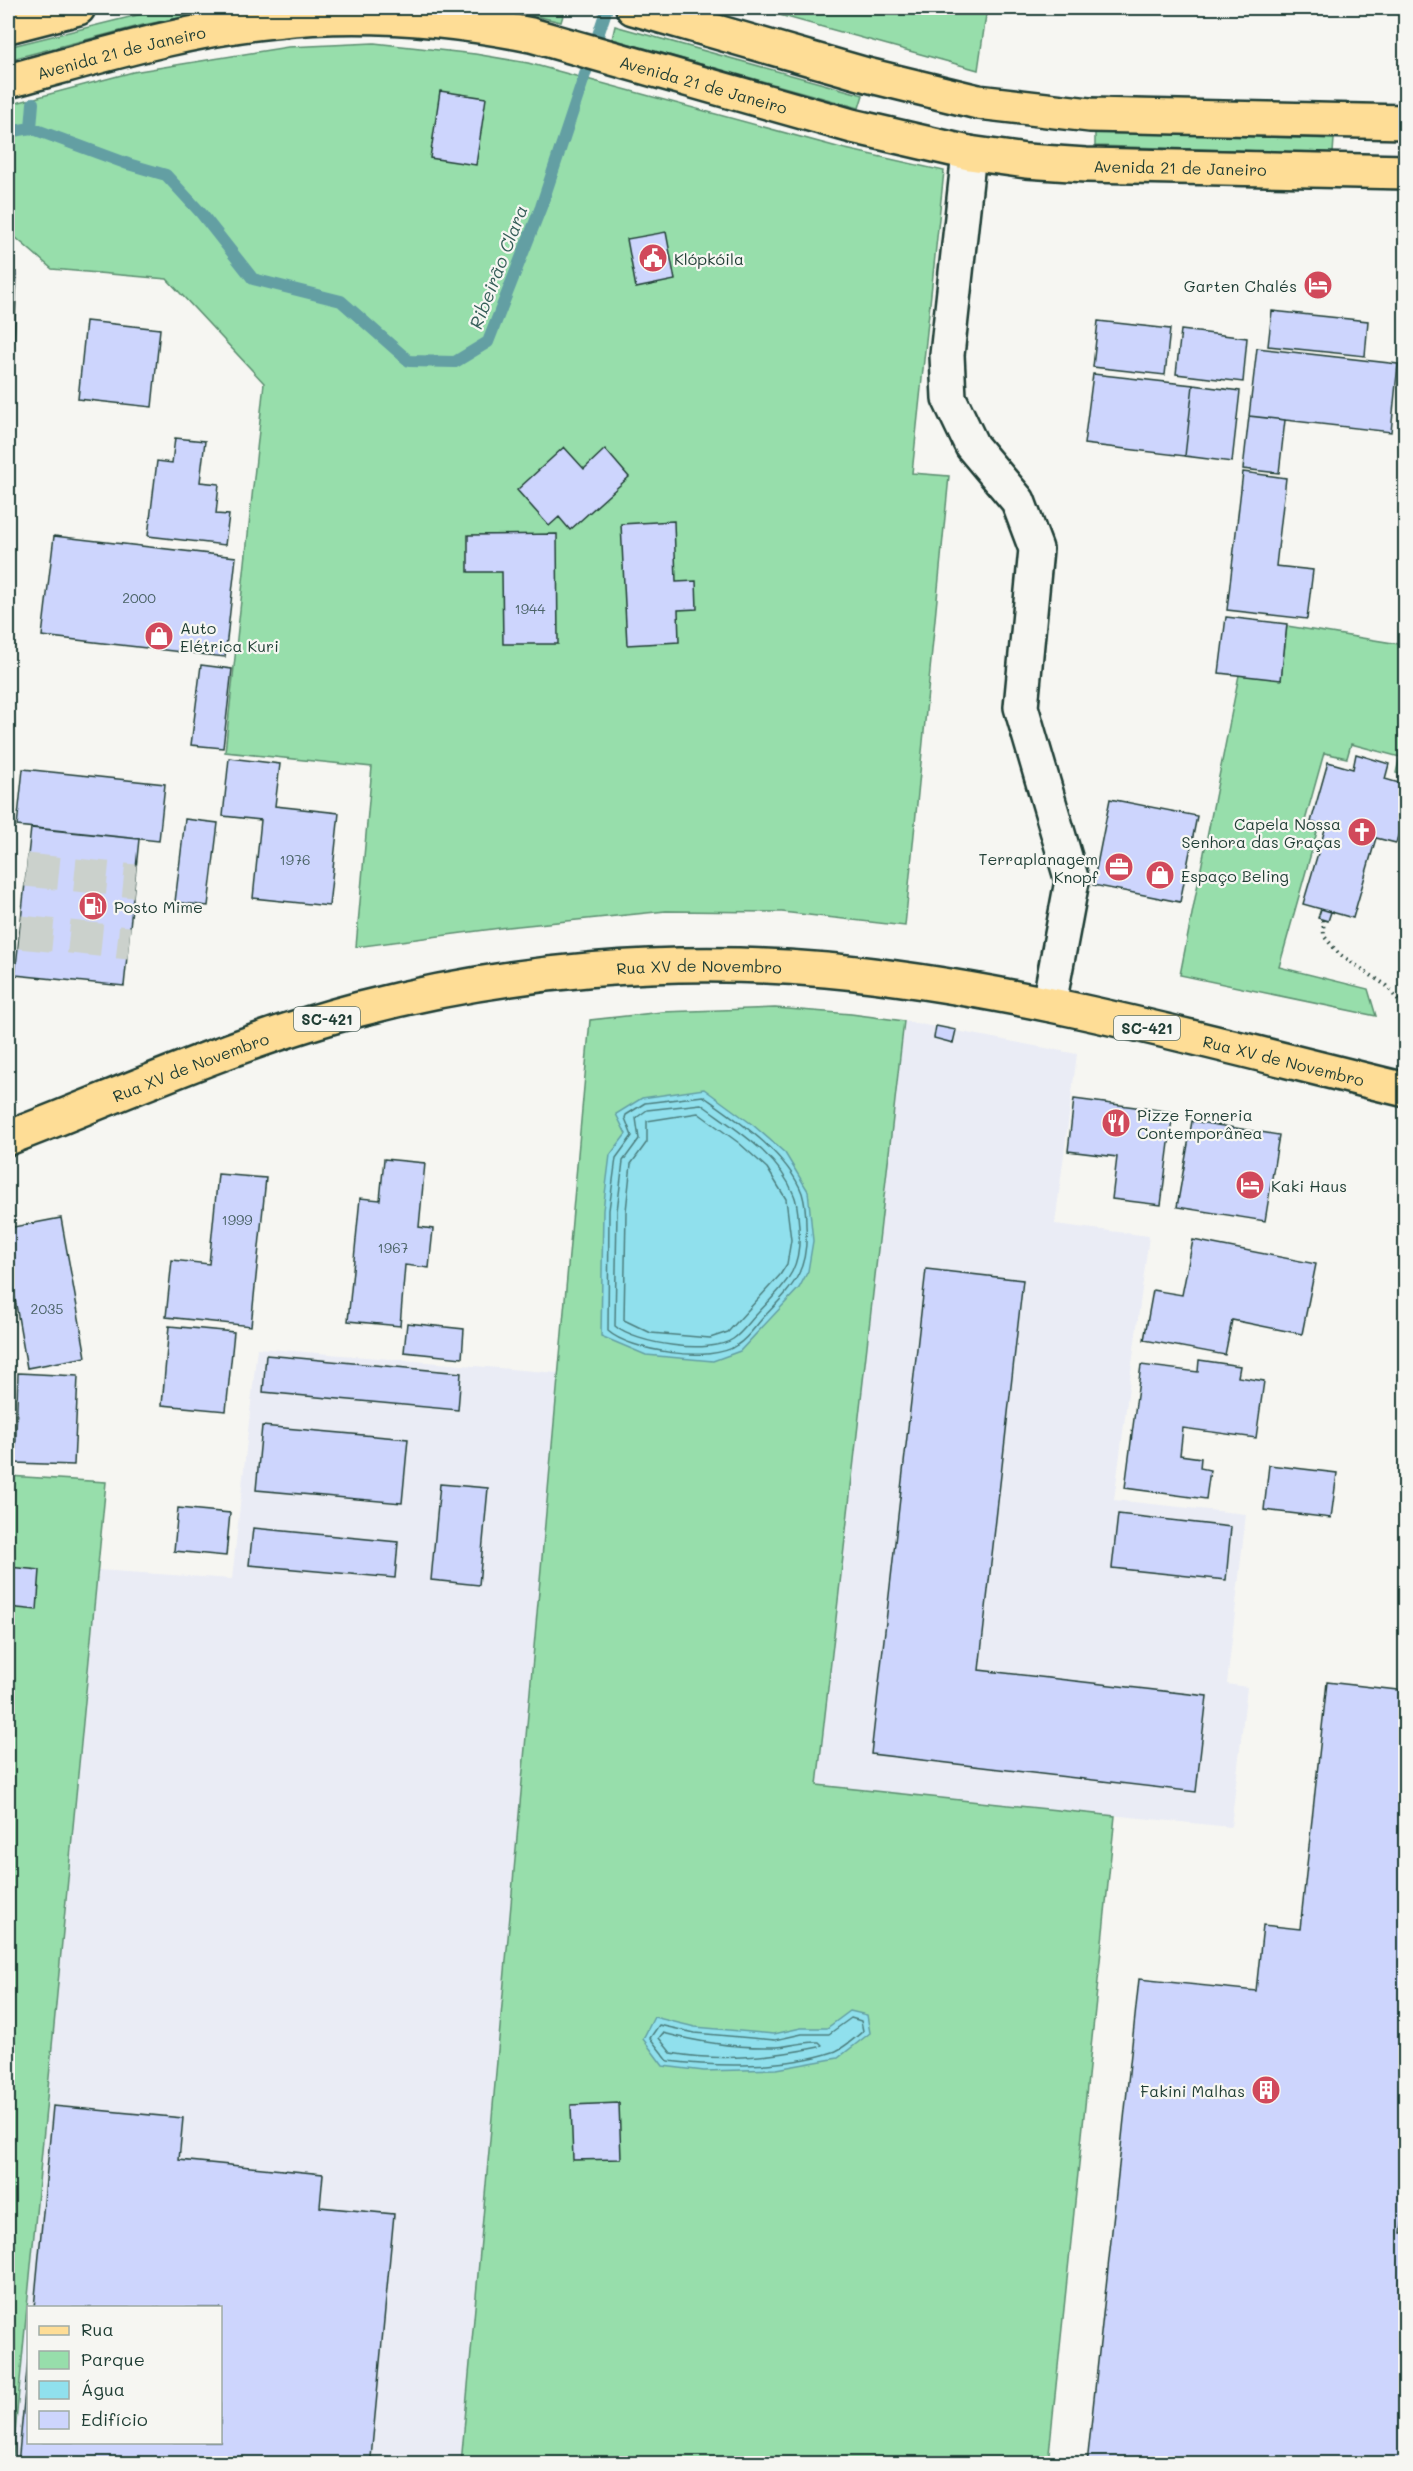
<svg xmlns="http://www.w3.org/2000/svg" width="1413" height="2471" font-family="Mali,sans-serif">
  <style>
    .built { fill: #eaecf5; fill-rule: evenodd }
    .green { fill: #97deab; stroke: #5b8e70; stroke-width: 1.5 }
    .water { fill: #90e0ed; stroke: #639fa3; stroke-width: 1.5 }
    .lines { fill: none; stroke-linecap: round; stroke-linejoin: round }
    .shore { stroke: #4c7e7e; stroke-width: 1.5 }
    .stream { stroke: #639fa3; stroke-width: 12 }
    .building { fill: #cdd5fd; stroke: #1f3d34; stroke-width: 1.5 }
    .minor-tunnel { stroke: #cbd1cc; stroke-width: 33; stroke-dasharray: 33 16; stroke-linecap: butt }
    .minor-casing { stroke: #1f3d34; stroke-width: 38 }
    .major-casing { stroke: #1f3d34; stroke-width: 38 }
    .path { stroke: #1f3d34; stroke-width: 4; stroke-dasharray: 1.5 4.5; stroke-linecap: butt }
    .minor { stroke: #f6f6f2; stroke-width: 33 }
    .major { stroke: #fedd96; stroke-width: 33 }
    .labels { text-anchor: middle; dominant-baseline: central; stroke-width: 4.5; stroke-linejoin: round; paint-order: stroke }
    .number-label { font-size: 14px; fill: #4a6366 }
    .shield { fill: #f6f6f2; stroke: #60746d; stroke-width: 1.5 }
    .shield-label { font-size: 15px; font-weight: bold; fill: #1f3d34 }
    .street-label { font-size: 16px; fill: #1f3d34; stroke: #f6f6f2 }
    .poi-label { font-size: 16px; fill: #1f3d34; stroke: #f6f6f2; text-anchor: start }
    .water-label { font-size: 18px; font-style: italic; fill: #365e59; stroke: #f6f6f2 }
  </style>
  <rect width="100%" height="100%" fill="#f6f6f2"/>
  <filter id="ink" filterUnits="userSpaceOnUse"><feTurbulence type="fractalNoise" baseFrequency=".0167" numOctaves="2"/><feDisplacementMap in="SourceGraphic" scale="12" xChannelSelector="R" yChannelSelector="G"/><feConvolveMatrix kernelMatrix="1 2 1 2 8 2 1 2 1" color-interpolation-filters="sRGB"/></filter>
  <g filter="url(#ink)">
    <path class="built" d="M904 1021 1077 1054 1055 1224 1149 1236 1114 1500 1246 1514 1227 1684 1247 1687 1231 1827 817 1786Z
      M257 1348 558 1373 461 2463 12 2464 98 1570 232 1579ZM28 2308H220V2442H28Z"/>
    <path class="green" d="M166 8H231L143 25 8 60V47Z
      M502 8H550L564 12 561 22Z
      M754 8H987L978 70Z
      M615 26 863 95 859 108 612 39Z
      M374 43 475 54 528 63 841 148 944 171 912 473 949 476 905 926 782 912 666 911 508 927 356 947 372 767 225 752 264 383 167 279 52 269 8 231V105L133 72 288 47Z
      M1095 132 1334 139 1333 153 1095 146Z
      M1287 626 1405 645V776L1396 773 1400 757 1351 744 1347 758 1324 753 1303 828 1317 832 1279 967 1368 989 1376 1016 1180 975 1239 675 1281 679Z
      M775 1008 851 1014 904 1021 817 1785 1115 1816 1048 2463 461 2464 590 1020 662 1012Z
      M8 1476 106 1482 12 2464 8 2463Z"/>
    <path class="water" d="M704 1089 753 1125 785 1153 808 1191 813 1241 808 1271 799 1288 740 1351 713 1361 646 1355 601 1336 603 1210 610 1155 626 1134 616 1114 642 1098Z
      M850 2011 867 2015 870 2033 838 2058 777 2069 704 2071 663 2066 643 2039 654 2017 695 2027 774 2034 801 2028H827Z"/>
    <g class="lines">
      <path class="shore" d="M703 1096C737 1120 787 1153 802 1193 805 1203 806 1215 806 1225 809 1273 793 1286 762 1319 755 1327 747 1339 737 1345 712 1364 630 1351 608 1331L609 1210 616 1158 632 1136 625 1118 626 1115 645 1103Z
        M701 1104C735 1129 778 1154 794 1195 798 1204 798 1217 799 1227 802 1271 786 1283 758 1313 750 1321 742 1333 733 1339 710 1355 635 1344 615 1326L617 1211 623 1161 639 1139 636 1118 647 1110Z
        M698 1113 739 1143 767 1168 786 1199 791 1240 787 1264 780 1275 728 1332 710 1338 651 1333 624 1320 626 1211 631 1164 647 1142V1121Z
        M851 2018 861 2021 863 2031C855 2038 843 2049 833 2052 785 2068 718 2067 668 2061L650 2038 659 2025 695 2033 775 2040 802 2034H829Z
        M663 2033C698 2042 737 2048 773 2047 789 2047 803 2041 819 2042L822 2045 819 2047C771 2057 720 2062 671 2053L659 2038Z"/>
      <path class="stream" d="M31 128 33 103
        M8 132 31 128 128 164 166 175 201 213 253 279 341 301 409 361 455 362 488 342 541 207 607 8"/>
    </g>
    <path class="building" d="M440 91 486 98 476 165 430 158Z
      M666 232 675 280 636 288 627 239Z
      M8 272H17L14 348H8Z
      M1272 311 1368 321 1365 356 1268 346Z
      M86 321 160 329 152 407 78 399Z
      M1098 321 1170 329 1165 375 1093 367Z
      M1181 330 1247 338 1243 382 1176 374Z
      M1257 348 1398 364 1391 432 1249 416Z
      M1093 374 1193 385 1185 456 1084 444Z
      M1193 385 1240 391 1232 462 1185 456Z
      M1249 416 1285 420 1279 473 1243 469Z
      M175 438 205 441 200 482 219 484 216 514 229 515 225 545 148 536 157 461 172 463Z
      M564 447 584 469 605 449 629 477 570 530 559 517 549 526 517 490Z
      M1243 472 1286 478 1276 566 1313 570 1307 619 1227 610Z
      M674 521 676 582 696 581 697 609 678 610 679 642 627 645 621 524Z
      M557 534 558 644H503L502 572H468V535Z
      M54 536 236 557 225 657 42 636Z
      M1226 617 1287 624 1281 680 1219 673Z
      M201 665 232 669 223 748 191 745Z
      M1356 754 1389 764 1385 779 1406 785V809L1396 843 1376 838 1353 918 1303 904 1326 826 1311 822 1328 762 1353 769Z
      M229 758 280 764 275 806 339 813 329 906 253 898 261 820 223 816Z
      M23 769 165 784 159 841 17 826Z
      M1110 799 1197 816 1180 902 1093 885Z
      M185 819 218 823 208 906 175 902Z
      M31 828 139 839 124 986 15 975Z
      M1321 909 1331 912 1328 921 1318 918Z
      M936 1026 956 1030 953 1043 934 1038Z
      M1074 1099 1173 1112 1161 1205 1112 1199 1117 1157 1068 1151Z
      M1192 1121 1279 1135 1265 1221 1177 1207Z
      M384 1159 425 1163 419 1227 433 1229 429 1268 405 1265 400 1326 348 1321 360 1198 380 1200Z
      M218 1174 266 1178 251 1326 166 1317 172 1260 209 1264Z
      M61 1218 86 1357 27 1368 8 1259V1228Z
      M1193 1240 1316 1264 1302 1334 1232 1320 1225 1355 1144 1340 1153 1290 1182 1295Z
      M926 1269 1023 1280 979 1670 1207 1696 1196 1792 871 1754Z
      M407 1323 464 1329 462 1358 404 1352Z
      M169 1326 234 1332 226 1411 162 1405Z
      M266 1355 461 1373 458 1410 263 1392Z
      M1199 1360 1240 1366 1238 1377 1264 1381 1256 1438 1183 1428 1180 1455 1201 1458 1200 1468 1210 1470 1206 1499 1125 1488 1141 1365 1198 1372Z
      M18 1373 78 1376 74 1465 15 1463Z
      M262 1426 408 1439 402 1503 256 1490Z
      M1269 1465 1337 1473 1331 1518 1264 1510Z
      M440 1484 488 1488 479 1585 431 1580Z
      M178 1508 230 1513 226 1556 174 1551Z
      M1118 1514 1231 1527 1226 1580 1112 1568Z
      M253 1528 398 1542 395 1578 249 1565Z
      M8 1567 40 1570 37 1610 8 1607Z
      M1327 1682 1406 1691V2189L1401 2233H1406V2464H1087L1139 1979 1256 1991 1263 1925 1300 1929Z
      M619 2103 621 2159 573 2160 571 2105Z
      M53 2106 183 2118 179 2160 323 2174 320 2207 394 2214 371 2458 408 2461 407 2464H18L28 2360V2442H220V2308H34Z"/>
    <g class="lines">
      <path class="minor-tunnel" d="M26 870 135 881
        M20 932 129 943"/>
      <g class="minor-casing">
        <path id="minor" d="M969 153 947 355 949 398 972 446 1018 501 1036 549 1021 707 1072 881 1049 1004"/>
      </g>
      <g class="major-casing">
        <g id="major">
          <path d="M633 8 867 75 978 102 1090 115 1406 122"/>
          <path d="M8 26 78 8"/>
          <path id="s1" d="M8 81C94 58 183 30 273 21 360 11 446 18 531 35L852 126 969 153 1026 161 1086 165 1406 172"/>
          <path id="s2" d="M8 1138C123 1094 240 1040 360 1009 511 970 671 956 826 970 1022 988 1214 1044 1406 1090"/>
        </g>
      </g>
      <path class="path" d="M1323 920 1324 936 1339 954 1387 986 1406 1011"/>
      <use href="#minor" class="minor"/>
      <use href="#major" class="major"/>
    </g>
  </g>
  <defs>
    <g id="civic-disc" transform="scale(1.5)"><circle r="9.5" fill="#d1495b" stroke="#f6f6f2"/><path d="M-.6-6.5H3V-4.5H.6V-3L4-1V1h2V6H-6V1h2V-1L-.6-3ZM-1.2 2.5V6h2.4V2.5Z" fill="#fff"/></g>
    <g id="hotel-disc" transform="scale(1.5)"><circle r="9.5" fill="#d1495b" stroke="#f6f6f2"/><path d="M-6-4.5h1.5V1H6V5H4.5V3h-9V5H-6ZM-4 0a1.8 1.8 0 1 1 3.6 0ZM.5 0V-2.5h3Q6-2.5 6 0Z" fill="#fff"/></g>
    <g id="shop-disc" transform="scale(1.5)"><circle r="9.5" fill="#d1495b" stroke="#f6f6f2"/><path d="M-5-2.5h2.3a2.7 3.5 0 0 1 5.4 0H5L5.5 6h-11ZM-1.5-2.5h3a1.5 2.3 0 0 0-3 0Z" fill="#fff"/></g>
    <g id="church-disc" transform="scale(1.5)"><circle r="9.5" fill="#d1495b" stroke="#f6f6f2"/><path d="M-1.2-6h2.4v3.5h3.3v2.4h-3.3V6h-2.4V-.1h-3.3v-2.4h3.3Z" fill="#fff"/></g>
    <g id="office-disc" transform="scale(1.5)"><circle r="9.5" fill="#d1495b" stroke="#f6f6f2"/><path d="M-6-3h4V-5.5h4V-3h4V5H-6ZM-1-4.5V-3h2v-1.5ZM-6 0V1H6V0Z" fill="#fff"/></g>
    <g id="fuel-disc" transform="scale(1.5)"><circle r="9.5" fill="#d1495b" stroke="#f6f6f2"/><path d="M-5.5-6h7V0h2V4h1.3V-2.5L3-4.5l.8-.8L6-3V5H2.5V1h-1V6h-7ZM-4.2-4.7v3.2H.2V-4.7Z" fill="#fff"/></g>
    <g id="restaurant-disc" transform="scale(1.5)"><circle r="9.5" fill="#d1495b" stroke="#f6f6f2"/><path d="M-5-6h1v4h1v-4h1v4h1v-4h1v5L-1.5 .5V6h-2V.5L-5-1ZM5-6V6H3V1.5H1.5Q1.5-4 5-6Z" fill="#fff"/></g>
    <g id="building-disc" transform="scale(1.5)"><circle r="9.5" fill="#d1495b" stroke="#f6f6f2"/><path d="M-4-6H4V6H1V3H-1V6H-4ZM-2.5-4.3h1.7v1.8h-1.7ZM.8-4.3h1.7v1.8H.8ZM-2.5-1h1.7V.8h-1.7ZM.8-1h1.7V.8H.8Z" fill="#fff"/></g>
  </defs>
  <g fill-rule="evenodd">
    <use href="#civic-disc" x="653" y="258"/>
    <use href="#hotel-disc" x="1318" y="285"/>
    <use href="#shop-disc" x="159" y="636"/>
    <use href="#church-disc" x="1362" y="832"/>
    <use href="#office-disc" x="1119" y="867"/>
    <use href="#shop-disc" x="1160" y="875"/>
    <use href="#fuel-disc" x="93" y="906"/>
    <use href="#restaurant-disc" x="1116" y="1123"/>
    <use href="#hotel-disc" x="1250" y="1185"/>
    <use href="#building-disc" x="1266" y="2090"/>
  </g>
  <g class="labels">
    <g class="number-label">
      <text x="139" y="597">2000</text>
      <text x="530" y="608">1944</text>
      <text x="295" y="859">1976</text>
      <text x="237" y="1219">1999</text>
      <text x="393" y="1247">1967</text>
      <text x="47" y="1308">2035</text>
    </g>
    <g class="shield">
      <rect x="294" y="1007" width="66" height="24" rx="4.5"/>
      <rect x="1114" y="1016" width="66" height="24" rx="4.5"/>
    </g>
    <g class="shield-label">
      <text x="327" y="1019">SC-421</text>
      <text x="1147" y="1028">SC-421</text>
    </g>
    <g class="street-label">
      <text stroke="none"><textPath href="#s1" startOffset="117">Avenida 21 de Janeiro</textPath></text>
      <text stroke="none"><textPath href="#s1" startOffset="711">Avenida 21 de Janeiro</textPath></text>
      <text stroke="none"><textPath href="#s1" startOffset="1197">Avenida 21 de Janeiro</textPath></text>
      <text stroke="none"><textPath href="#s2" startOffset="718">Rua XV de Novembro</textPath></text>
      <text stroke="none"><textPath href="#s2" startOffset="1312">Rua XV de Novembro</textPath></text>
      <text stroke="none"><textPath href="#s2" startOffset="196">Rua XV de Novembro</textPath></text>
    </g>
    <g class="poi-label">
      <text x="674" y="258">Klópkóila</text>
      <text x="1297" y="285" text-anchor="end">Garten Chalés</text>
      <text x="180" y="627">Auto<tspan x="180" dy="18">Elétrica Kuri</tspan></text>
      <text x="1341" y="823" text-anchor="end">Capela Nossa<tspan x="1341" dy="18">Senhora das Graças</tspan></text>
      <text x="1098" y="858" text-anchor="end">Terraplanagem<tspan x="1098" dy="18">Knopf</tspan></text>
      <text x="1181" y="875">Espaço Beling</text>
      <text x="114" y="906">Posto Mime</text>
      <text x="1137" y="1114">Pizze Forneria<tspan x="1137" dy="18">Contemporânea</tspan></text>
      <text x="1271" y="1185">Kaki Haus</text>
      <text x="1245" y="2090" text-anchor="end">Fakini Malhas</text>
    </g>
    <g class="water-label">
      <text transform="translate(498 267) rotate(-69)">Ribeirão Clara</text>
    </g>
  </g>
  <rect width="1413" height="2471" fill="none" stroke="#f6f6f2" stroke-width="30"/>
  <rect x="15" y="15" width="1383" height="2441" fill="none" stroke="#1f3d34" stroke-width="2" filter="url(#ink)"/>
  <rect x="27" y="2306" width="195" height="138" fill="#f6f6f2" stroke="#a0aca6" stroke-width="1.5"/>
  <rect x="39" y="2326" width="30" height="9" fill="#fedd96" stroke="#a0aca6" stroke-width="1.5"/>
  <text x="81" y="2336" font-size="18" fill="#1f3d34">Rua</text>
  <rect x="39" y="2351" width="30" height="18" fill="#97deab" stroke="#a0aca6" stroke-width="1.5"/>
  <text x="81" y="2366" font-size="18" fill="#1f3d34">Parque</text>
  <rect x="39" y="2381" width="30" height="18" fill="#90e0ed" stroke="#a0aca6" stroke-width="1.5"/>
  <text x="81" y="2396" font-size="18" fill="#1f3d34">Água</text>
  <rect x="39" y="2411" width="30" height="18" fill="#cdd5fd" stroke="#a0aca6" stroke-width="1.5"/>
  <text x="81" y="2426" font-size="18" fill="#1f3d34">Edifício</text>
</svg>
